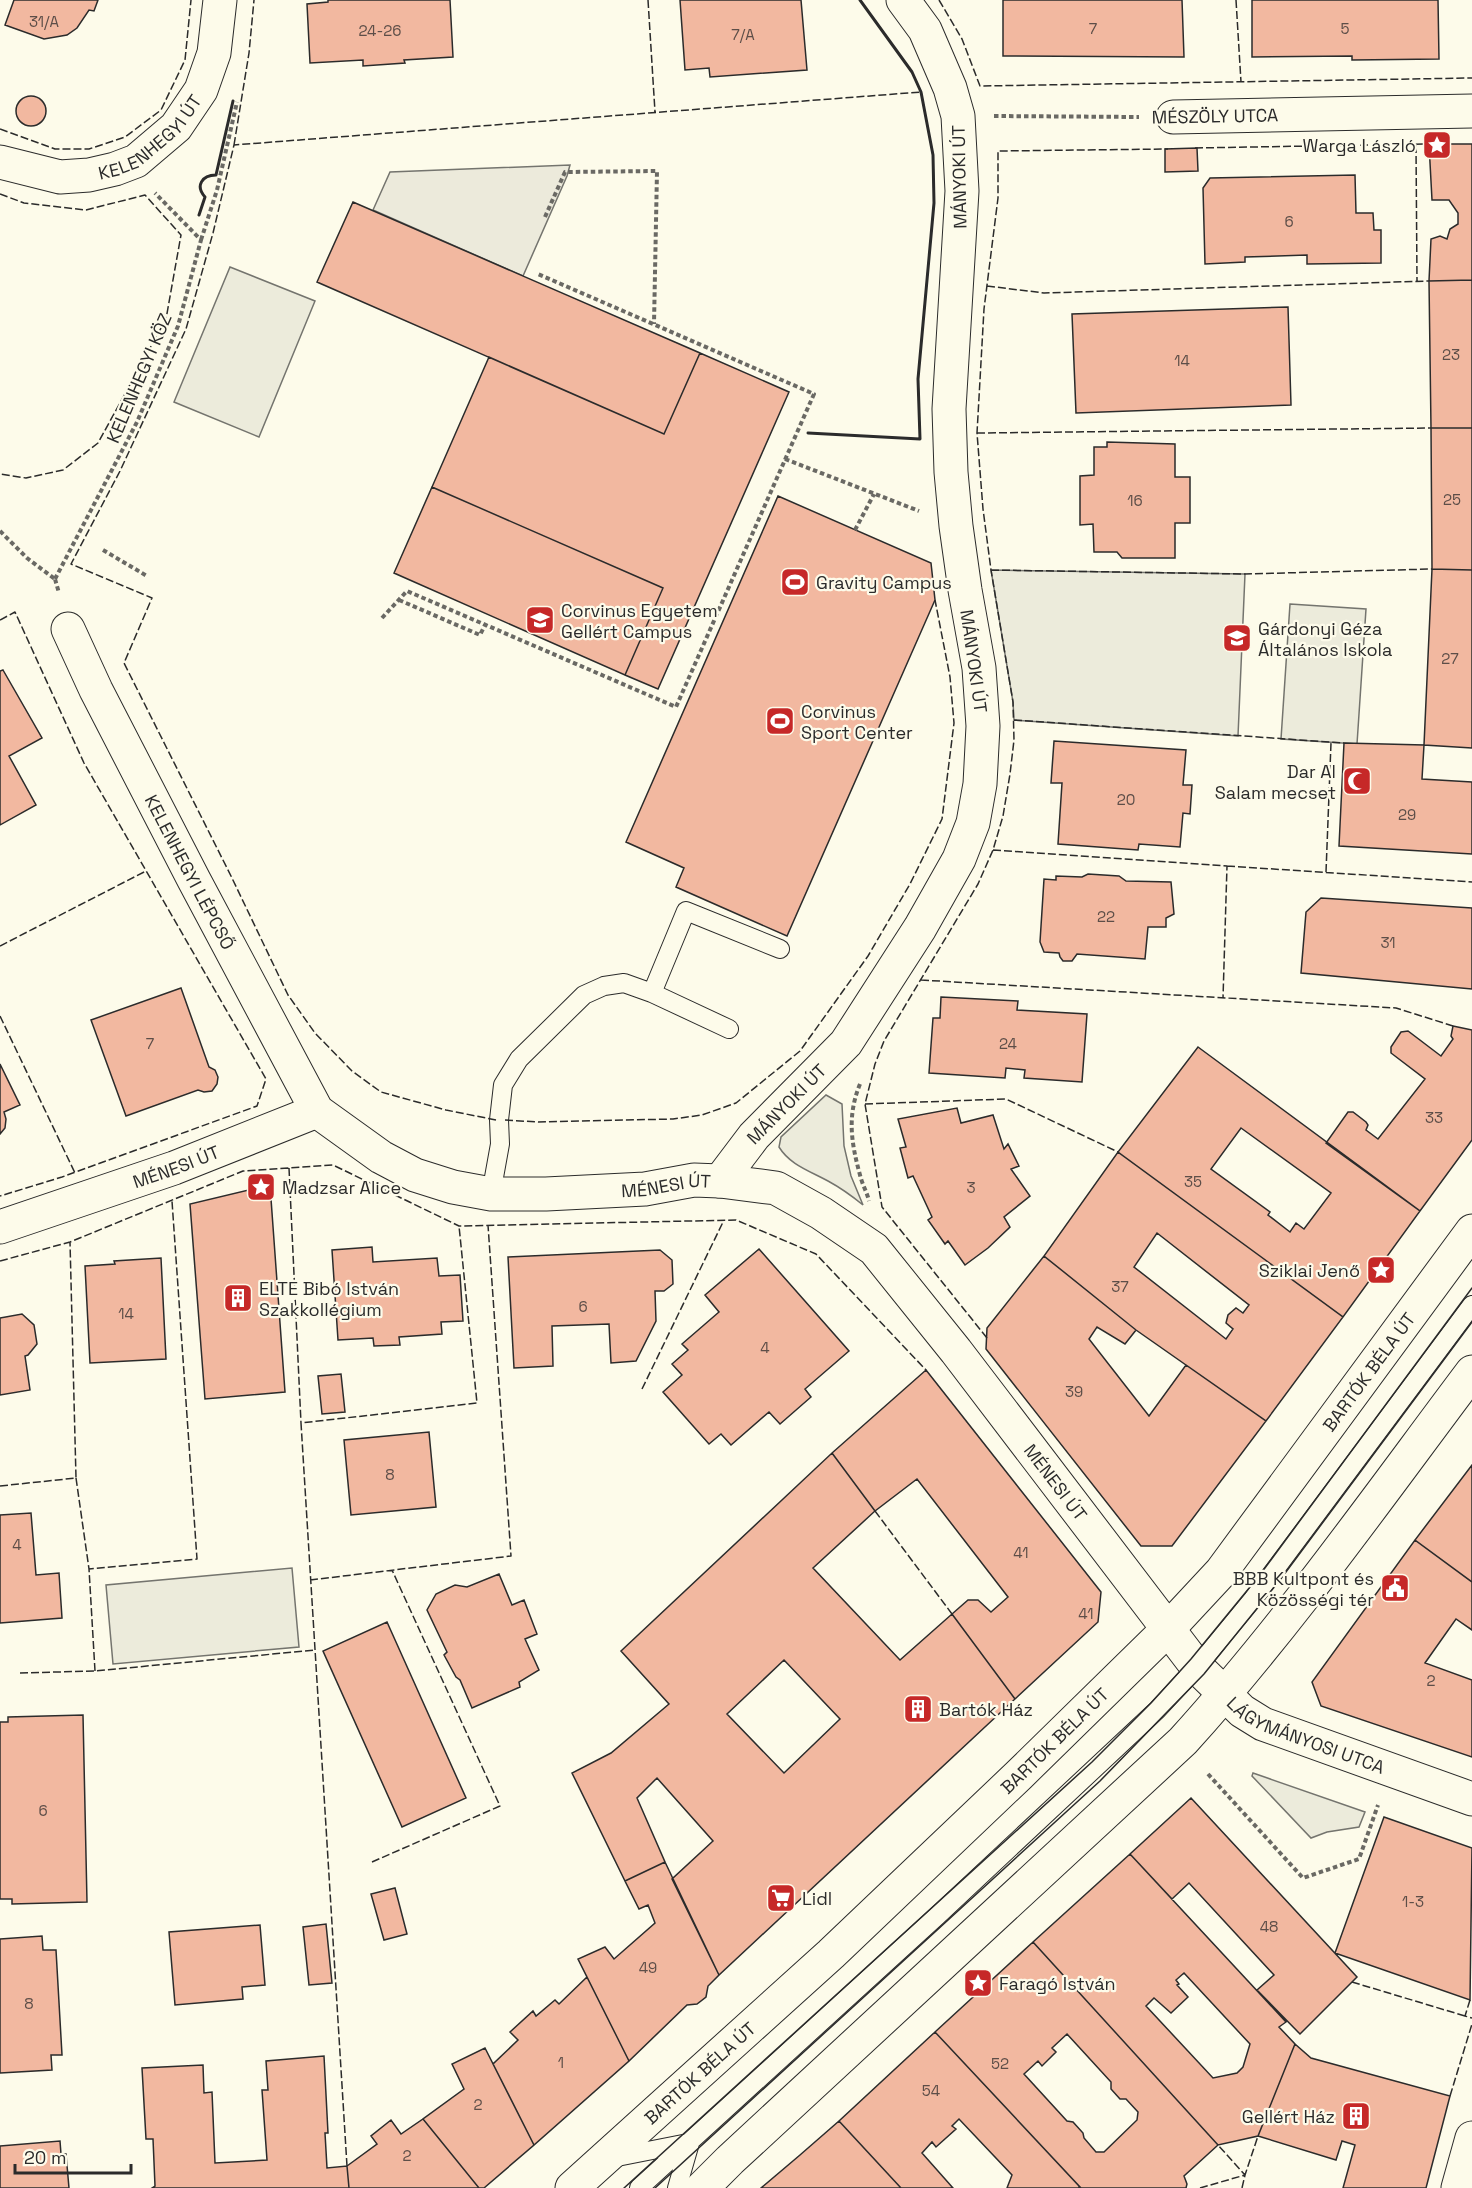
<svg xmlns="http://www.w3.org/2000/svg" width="1472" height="2188" font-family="'Space Grotesk',sans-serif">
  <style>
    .green { fill: #ecebdb; stroke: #74746e; stroke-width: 1.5 }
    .parking { fill: #eceadb; stroke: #74746e; stroke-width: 1.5 }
    .building { fill: #f2b8a0; stroke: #2b2b2b; stroke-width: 1.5; fill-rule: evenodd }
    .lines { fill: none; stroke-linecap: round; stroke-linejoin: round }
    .service-casing { stroke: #2b2b2b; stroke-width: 20 }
    .minor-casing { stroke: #2b2b2b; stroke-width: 35 }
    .secondary-casing { stroke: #2b2b2b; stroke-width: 35 }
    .path { stroke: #6a6964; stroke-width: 4; stroke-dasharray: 4.5 3; stroke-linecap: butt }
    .service { stroke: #fdfbea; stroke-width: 18 }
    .minor { stroke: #fdfbea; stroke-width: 33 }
    .secondary { stroke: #fdfbea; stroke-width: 33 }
    .tram { stroke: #2b2b2b; stroke-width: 1.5 }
    .fence { stroke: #2b2b2b; stroke-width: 1.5; stroke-dasharray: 8 3; stroke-linecap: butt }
    .wall { stroke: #2b2b2b; stroke-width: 3 }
    .labels { text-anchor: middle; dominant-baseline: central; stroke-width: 4.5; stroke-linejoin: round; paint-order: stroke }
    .number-label { font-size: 15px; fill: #5d4e48 }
    .street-label { font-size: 18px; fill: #2b2b2b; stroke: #fdfbea }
    .poi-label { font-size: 18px; fill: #2b2b2b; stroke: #fdfbea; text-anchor: start }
  </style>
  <rect width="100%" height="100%" fill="#fdfbea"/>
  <path class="green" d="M230 267 315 301 259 437 174 402Z
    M991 570 1245 574 1238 736 1014 720 1013 702Z
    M1290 604 1366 609 1357 744 1281 739Z
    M826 1095 842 1104 844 1146 851 1176 863 1205C852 1196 841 1188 828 1181 810 1171 790 1165 779 1147L781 1137Z
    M292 1568 299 1647 113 1664 106 1585Z
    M1253 1773 1365 1812 1359 1827 1327 1832 1311 1838 1252 1776Z"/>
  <path class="parking" d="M570 165 567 176 523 276 373 210 390 172Z"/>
  <path class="building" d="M14 0H98L94 11 89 10 77 28 67 35 44 39 5 25Z
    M328 0H450L453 57 404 60 405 63 363 66V60L310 63 307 4 328 2Z
    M680 0H801L807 70 710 77 709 68 685 70Z
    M1003 0H1182L1184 57 1003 56Z
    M1252 0H1438L1439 59 1352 60V56L1252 57Z
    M16 111a15 15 0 1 1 30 0a15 15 0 1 1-30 0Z
    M1429 144H1472V280L1429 281 1431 239 1440 236 1447 239 1450 229 1458 224V213L1449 200H1432Z
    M1197 148 1198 171 1165 172V149Z
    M1355 175 1356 213H1373L1374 230H1381V263L1307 264V255L1245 257V262L1205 264 1203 188 1210 178Z
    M353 202 700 353 664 434 317 282Z
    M1472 280V428H1431L1429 281Z
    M1288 307 1291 405 1076 413 1072 314Z
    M700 353 789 392 658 689 625 675 663 588 432 487 489 357 664 434Z
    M1431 428H1472V570L1432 569Z
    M1107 442 1175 444V477H1190V523H1175V558H1122L1117 552H1094L1093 524 1080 525V476L1094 475V447H1107Z
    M432 487 663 588 625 675 394 573Z
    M778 496 931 563 935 600 787 936 676 887 684 868 626 842Z
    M1432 569 1472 570V748L1424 745Z
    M3 670 42 738 9 756 36 805 0 825V671Z
    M1054 741 1186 750 1183 785H1192L1190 814 1183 813 1180 847 1139 844 1138 850 1058 844 1062 783H1051Z
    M1344 743 1424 745 1422 779 1472 782V854L1339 846Z
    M1088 874 1119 876 1126 881 1171 882 1174 914 1166 918V927H1148L1145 959 1077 954 1072 961H1063L1060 957 1059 953 1044 952 1040 942 1044 879 1056 880V876L1082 877Z
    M1321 898 1472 908V989L1301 973 1306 912Z
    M181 988 209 1067 215 1070 218 1077 217 1084 212 1091 204 1092 198 1090 126 1116 91 1020Z
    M941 997 1018 1001 1017 1010 1087 1014 1082 1082 1024 1078 1025 1070 1006 1068 1005 1078 929 1073 933 1018H940Z
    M1453 1026 1472 1030V1140L1420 1211 1326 1143 1348 1112H1353L1366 1122 1368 1125 1366 1130 1378 1139 1425 1079 1391 1053V1047L1401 1032 1408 1031 1441 1056 1453 1039 1451 1036Z
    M1198 1047 1420 1211 1343 1317 1118 1152ZM1241 1128 1331 1193 1304 1229 1296 1223 1290 1232 1268 1215 1270 1212 1211 1169Z
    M0 1064 20 1105 4 1112 6 1119 5 1128 0 1134Z
    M957 1108 961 1123 993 1115 1004 1149 1008 1144 1019 1166 1011 1169 1030 1196 1004 1217 1010 1227 988 1248 965 1265 948 1241 945 1244 928 1220 932 1217 913 1176 908 1178 900 1148 906 1147 898 1119Z
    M1118 1152 1343 1317 1266 1421 1136 1330 1044 1256ZM1157 1233 1249 1305 1243 1313 1236 1308 1228 1315 1226 1323 1233 1329 1226 1339 1134 1267Z
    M270 1185 285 1392 205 1399 190 1204Z
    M372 1247 373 1262 437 1258 439 1276 460 1275 463 1321 441 1322 442 1334 399 1337 400 1345 374 1346 373 1338 338 1340 332 1250Z
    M759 1249 849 1351 805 1389 811 1397 780 1424 769 1412 731 1445 721 1434 709 1444 663 1392 682 1375 672 1364 688 1350 682 1344 719 1312 705 1295Z
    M660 1250 672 1260 673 1284 664 1291H655L656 1321 636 1361 611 1363 609 1324 552 1326 553 1366 514 1368 508 1257Z
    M1044 1256 1136 1330 1125 1344 1097 1327 1089 1339 1149 1416 1186 1365 1266 1421 1172 1546H1141L986 1349 987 1328Z
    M161 1258 166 1359 90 1363 85 1266 115 1264 114 1261Z
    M22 1314 34 1325 37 1344 28 1355 25 1356 30 1390 0 1395V1318Z
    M926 1370 1101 1592 1098 1622 1015 1699 952 1614 968 1600H978L991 1612 1008 1597 917 1479 875 1511 832 1453Z
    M341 1374 345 1412 322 1414 318 1376Z
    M429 1432 436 1507 351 1515 344 1440Z
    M832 1453 875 1511 813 1568 900 1660 952 1614 1015 1699 719 1975 672 1879 713 1841 657 1778 637 1798 665 1862 625 1881 572 1773 611 1753 669 1704 621 1651ZM784 1660 840 1719 784 1773 727 1714Z
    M1472 1465V1582L1415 1540Z
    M31 1513 36 1575 59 1573 62 1618 0 1623V1515Z
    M1415 1540 1472 1582V1630L1456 1619 1425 1663 1472 1680V1757L1321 1706 1312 1682Z
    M499 1574 512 1605 524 1600 537 1634 525 1639 539 1670 519 1682 520 1687 472 1708 460 1680 456 1677 444 1655 447 1652 427 1610 436 1594 455 1585 467 1587Z
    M387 1622 466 1798 402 1827 323 1651Z
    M83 1715 87 1902 12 1904V1899H0V1722H8V1717Z
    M1191 1798 1357 1977 1300 2034 1257 1990 1274 1975 1189 1883 1172 1899 1130 1854Z
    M1384 1817 1472 1848 1470 2000 1335 1953Z
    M1130 1854 1286 2022 1279 2027 1295 2044 1258 2136 1218 2145 1033 1942ZM1184 1973 1250 2044 1243 2067 1237 2073 1213 2078 1146 2006 1154 1998 1171 2013 1188 1997 1177 1985 1179 1984 1176 1980Z
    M665 1862 719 1975 708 1986 706 1997 697 2004 687 2005 629 2061 578 1959 605 1947 614 1959 655 1923 648 1905 639 1909 625 1881Z
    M395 1888 407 1934 384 1940 371 1894Z
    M326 1924 332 1983 309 1985 303 1927Z
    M260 1925 265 1985 242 1987 243 1999 175 2005 169 1932Z
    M42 1936 43 1950H56L62 2055H51L52 2070 0 2073V1939Z
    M1033 1942 1218 2145 1184 2176 1187 2184 1186 2188H1081L935 2032ZM1067 2034 1111 2082V2089L1120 2099H1126L1138 2112 1137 2120 1104 2152H1096L1084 2138 1083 2133 1073 2122 1067 2121 1024 2074 1038 2061 1042 2066 1056 2052 1052 2048Z
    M587 1977 629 2061 534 2145 493 2064 518 2040 510 2032 533 2011 536 2016 555 2000 559 2004Z
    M935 2032 1079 2186V2188H1007L1012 2175 959 2119 952 2126 956 2129 936 2147 932 2142 922 2153 953 2188H901L839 2121Z
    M1295 2044 1311 2058 1450 2096 1426 2188H1343L1355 2145 1342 2141 1336 2160 1258 2136Z
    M485 2048 534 2145 484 2188H479L423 2119 464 2089 452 2064Z
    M324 2056 328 2133H325L327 2168 347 2166 349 2188H152L155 2186 153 2139H146L142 2068 203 2065 204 2093 212 2092 215 2163 267 2160 262 2090H268L266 2061Z
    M423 2119 479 2188H349L347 2166 377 2144 371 2136 391 2120 401 2134Z
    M839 2121 901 2188H761L800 2155Z
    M60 2141 61 2154H66L69 2188H0V2146Z"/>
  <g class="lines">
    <g class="service-casing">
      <path id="service" d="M652 993 686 911 780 949
        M491 1194 500 1144 499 1120 503 1085 519 1059 584 995 604 986 624 983 652 993 729 1029
        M612 2158 688 2143
        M639 2188 937 1916 1157 1710 1197 1667 1253 1599 1472 1305
        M677 2188 690 2143"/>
    </g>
    <g class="minor-casing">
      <g id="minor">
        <path d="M1173 117 1472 111"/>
        <path id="s1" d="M0 162 60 177 89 175 115 169 136 161 176 127 201 90 214 53 220 0"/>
        <path id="s2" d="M68 629 96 690 194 880 317 1111 381 1157 415 1175 453 1187 491 1194H546L645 1189 694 1180 720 1181 776 1188 821 1213 874 1249 956 1351 1197 1667 1242 1711 1263 1724 1472 1799"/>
        <path id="s3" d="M720 1181 754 1136 846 1043 920 928 959 859 973 823 980 784 983 726 979 668 965 590 956 526 951 472 949 409 962 191 958 116 950 88 925 30 903 0"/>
        <path id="s4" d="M0 1227 174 1168 317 1111"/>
        <path d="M1458 2188 1472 2138"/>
      </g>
    </g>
    <g class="secondary-casing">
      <g id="secondary">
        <path id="s5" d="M572 2188 831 1954 1019 1775 1167 1630 1221 1572 1472 1231"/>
        <path d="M702 2188 730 2160 1183 1741C1288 1625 1378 1497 1472 1372"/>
      </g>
    </g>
    <path class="path" d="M994 116 1139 117
      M545 217 565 172 657 171 654 324
      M201 240 217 190 237 102
      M785 459 919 511
      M855 530 874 494
      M0 531 27 558 55 579
      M103 550 147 576
      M55 579 137 422 178 326 201 240 155 193
      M55 579 59 593
      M399 600 480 635 485 625
      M382 618 407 591 676 707 814 394 538 274
      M860 1084C847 1116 851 1142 860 1175 862 1184 867 1192 869 1201
      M1208 1774 1303 1878 1359 1859 1378 1805"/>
    <use href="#service" class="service"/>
    <use href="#minor" class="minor"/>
    <use href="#secondary" class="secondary"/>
    <path class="tram" d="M624 2188 1092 1762 1151 1703 1191 1659 1259 1576 1472 1288
      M655 2188 1100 1781 1204 1674 1280 1580 1472 1322"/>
    <path class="fence" d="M648 0 655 112
      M860 0 912 72 921 92
      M939 0 962 39 980 86 1472 78
      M1236 0 1241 82
      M0 129 55 149H89L125 137 161 110 185 60 191 0
      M234 145 249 53 254 0
      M1416 145 1417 281
      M1195 148 1429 144
      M0 194 24 203 86 210 145 195 181 235 166 319 98 443 63 470 26 478 0 474
      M987 286 1044 293 1429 281
      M977 433 1431 428
      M991 570 1245 574 1432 569
      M0 620 15 612 84 763 266 1079 257 1106 62 1177 0 1196
      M1014 720 1344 743
      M993 850 1227 866 1223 998
      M1227 866 1472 882
      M1326 872 1331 743
      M0 946 146 871
      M921 980 1396 1008 1453 1026
      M0 1016 75 1173
      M865 1104 1006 1099 1118 1152
      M496 1120 446 1110 381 1092 352 1071 315 1033 288 995 231 876 124 663 152 598 71 564 120 471 186 329 213 233 234 145 921 92 933 155 934 203 918 379 920 439
      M505 1120 538 1122 673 1119 702 1115 736 1103 800 1051 868 956 910 884 942 819 954 723 950 677 935 600
      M289 1168 301 1423
      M0 1261 70 1242 243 1171 333 1165 459 1226 736 1220 816 1254 926 1370
      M987 1338 882 1207 865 1104 875 1064 884 1041 978 884 993 850 1003 816 1010 774 1014 740 1013 702 991 570 983 509 977 433 984 309 998 198V151L1168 149
      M642 1389 724 1220
      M76 1478 89 1569
      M0 1486 76 1478 70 1242
      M875 1511 952 1614
      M310 1580 511 1556 488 1225
      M95 1671 89 1569 197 1559 172 1201
      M20 1673 95 1671 315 1650
      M372 1862 500 1806 392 1570
      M1352 1982 1465 2016
      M1470 2000 1465 2016 1472 2018
      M1450 2096 1472 2024
      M347 2166 301 1423 477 1403 459 1226
      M1200 2188 1245 2175 1218 2145
      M1242 2188 1245 2175 1258 2136"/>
    <path class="wall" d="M199 215 205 197C195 186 202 175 216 175L233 101
      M808 433 920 439 918 379 934 203 933 155 921 92 912 72 860 0"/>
  </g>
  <defs>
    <g id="sight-square" transform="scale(1.5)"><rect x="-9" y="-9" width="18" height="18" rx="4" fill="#c62828" stroke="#fdfbea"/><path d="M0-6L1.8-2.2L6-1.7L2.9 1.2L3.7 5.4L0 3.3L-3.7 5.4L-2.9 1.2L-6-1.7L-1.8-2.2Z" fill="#fff"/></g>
    <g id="stadium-square" transform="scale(1.5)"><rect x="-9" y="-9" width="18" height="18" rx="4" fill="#c62828" stroke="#fdfbea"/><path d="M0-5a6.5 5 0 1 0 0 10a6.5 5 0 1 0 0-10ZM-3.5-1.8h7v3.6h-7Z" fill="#fff"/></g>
    <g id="university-square" transform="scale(1.5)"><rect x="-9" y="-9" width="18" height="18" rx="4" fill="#c62828" stroke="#fdfbea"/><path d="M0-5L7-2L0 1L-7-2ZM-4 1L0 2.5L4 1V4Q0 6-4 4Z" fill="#fff"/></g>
    <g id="school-square" transform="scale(1.5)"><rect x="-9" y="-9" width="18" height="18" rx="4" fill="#c62828" stroke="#fdfbea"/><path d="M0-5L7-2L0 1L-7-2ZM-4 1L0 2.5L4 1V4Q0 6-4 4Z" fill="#fff"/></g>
    <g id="mosque-square" transform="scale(1.5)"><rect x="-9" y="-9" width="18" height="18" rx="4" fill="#c62828" stroke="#fdfbea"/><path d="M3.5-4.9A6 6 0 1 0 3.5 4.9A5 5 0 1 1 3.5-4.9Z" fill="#fff"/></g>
    <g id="building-square" transform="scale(1.5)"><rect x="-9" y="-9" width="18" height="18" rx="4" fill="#c62828" stroke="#fdfbea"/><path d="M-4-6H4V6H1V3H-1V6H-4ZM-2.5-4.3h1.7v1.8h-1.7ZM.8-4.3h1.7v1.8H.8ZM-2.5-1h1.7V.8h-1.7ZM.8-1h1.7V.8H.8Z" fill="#fff"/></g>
    <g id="civic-square" transform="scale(1.5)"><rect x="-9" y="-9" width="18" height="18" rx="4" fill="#c62828" stroke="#fdfbea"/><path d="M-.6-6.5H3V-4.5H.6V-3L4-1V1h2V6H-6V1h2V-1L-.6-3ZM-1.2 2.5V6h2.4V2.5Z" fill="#fff"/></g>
    <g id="supermarket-square" transform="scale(1.5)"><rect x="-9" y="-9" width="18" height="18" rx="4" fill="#c62828" stroke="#fdfbea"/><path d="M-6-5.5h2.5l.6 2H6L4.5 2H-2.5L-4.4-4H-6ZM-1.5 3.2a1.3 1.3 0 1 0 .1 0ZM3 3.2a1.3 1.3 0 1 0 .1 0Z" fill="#fff"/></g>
  </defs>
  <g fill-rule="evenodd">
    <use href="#sight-square" x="1437" y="145"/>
    <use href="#stadium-square" x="795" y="582"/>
    <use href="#university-square" x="540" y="620"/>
    <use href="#school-square" x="1237" y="638"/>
    <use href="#stadium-square" x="780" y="721"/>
    <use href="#mosque-square" x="1357" y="781"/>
    <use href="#sight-square" x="261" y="1187"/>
    <use href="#sight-square" x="1381" y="1270"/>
    <use href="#building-square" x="238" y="1298"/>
    <use href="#civic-square" x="1395" y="1588"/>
    <use href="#building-square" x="918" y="1709"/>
    <use href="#supermarket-square" x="781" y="1898"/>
    <use href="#sight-square" x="978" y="1983"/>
    <use href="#building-square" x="1356" y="2116"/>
  </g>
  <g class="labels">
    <g class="number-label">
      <text x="44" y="21">31/A</text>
      <text x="1093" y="28">7</text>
      <text x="1345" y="28">5</text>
      <text x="380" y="30">24-26</text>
      <text x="743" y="34">7/A</text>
      <text x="1289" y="221">6</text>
      <text x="1451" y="354">23</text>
      <text x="1182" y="360">14</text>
      <text x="1452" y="499">25</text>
      <text x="1135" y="500">16</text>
      <text x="1450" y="658">27</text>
      <text x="1126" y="799">20</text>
      <text x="1407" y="814">29</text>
      <text x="1106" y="916">22</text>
      <text x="1388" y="942">31</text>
      <text x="150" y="1043">7</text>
      <text x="1008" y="1043">24</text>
      <text x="1434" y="1117">33</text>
      <text x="1193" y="1181">35</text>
      <text x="971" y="1187">3</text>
      <text x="1120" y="1286">37</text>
      <text x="583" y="1306">6</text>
      <text x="126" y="1313">14</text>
      <text x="765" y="1347">4</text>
      <text x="1074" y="1391">39</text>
      <text x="390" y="1474">8</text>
      <text x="17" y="1544">4</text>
      <text x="1021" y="1552">41</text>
      <text x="1086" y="1613">41</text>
      <text x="1431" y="1680">2</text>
      <text x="43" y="1810">6</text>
      <text x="1413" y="1901">1-3</text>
      <text x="1269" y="1926">48</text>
      <text x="648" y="1967">49</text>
      <text x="29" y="2003">8</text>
      <text x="561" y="2062">1</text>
      <text x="1000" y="2063">52</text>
      <text x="931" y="2090">54</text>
      <text x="478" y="2104">2</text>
      <text x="407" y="2155">2</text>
    </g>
    <g class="street-label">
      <text transform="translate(1215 116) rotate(-1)">MÉSZÖLY UTCA</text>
      <text stroke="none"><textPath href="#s1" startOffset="165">KELENHEGYI ÚT</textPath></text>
      <text transform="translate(959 177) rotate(-91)">MÁNYOKI ÚT</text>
      <text transform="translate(139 378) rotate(-67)">KELENHEGYI KÖZ</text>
      <text transform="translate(974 661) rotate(82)">MÁNYOKI ÚT</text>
      <text stroke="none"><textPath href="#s2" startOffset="272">KELENHEGYI LÉPCSŐ</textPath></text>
      <text stroke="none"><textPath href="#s3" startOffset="102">MÁNYOKI ÚT</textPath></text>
      <text stroke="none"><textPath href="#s4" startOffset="186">MÉNESI ÚT</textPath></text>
      <text stroke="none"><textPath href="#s2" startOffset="914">MÉNESI ÚT</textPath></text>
      <text stroke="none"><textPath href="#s5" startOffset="1144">BARTÓK BÉLA ÚT</textPath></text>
      <text stroke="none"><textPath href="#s2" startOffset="1436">MÉNESI ÚT</textPath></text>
      <text stroke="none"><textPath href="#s2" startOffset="1800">LÁGYMÁNYOSI UTCA</textPath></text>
      <text stroke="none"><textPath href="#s5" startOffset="658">BARTÓK BÉLA ÚT</textPath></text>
      <text stroke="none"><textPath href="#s5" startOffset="172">BARTÓK BÉLA ÚT</textPath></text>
    </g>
    <g class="poi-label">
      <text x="1416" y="145" text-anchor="end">Warga László</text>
      <text x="816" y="582">Gravity Campus</text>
      <text x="561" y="610">Corvinus Egyetem<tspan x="561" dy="21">Gellért Campus</tspan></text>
      <text x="1258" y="628">Gárdonyi Géza<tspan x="1258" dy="21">Általános Iskola</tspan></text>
      <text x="801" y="711">Corvinus<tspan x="801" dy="21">Sport Center</tspan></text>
      <text x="1336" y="771" text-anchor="end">Dar Al<tspan x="1336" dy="21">Salam mecset</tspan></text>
      <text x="282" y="1187">Madzsar Alice</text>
      <text x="1360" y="1270" text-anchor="end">Sziklai Jenő</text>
      <text x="259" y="1288">ELTE Bibó István<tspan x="259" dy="21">Szakkollégium</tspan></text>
      <text x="1374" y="1578" text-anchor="end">BBB Kultpont és<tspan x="1374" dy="21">Közösségi tér</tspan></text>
      <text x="939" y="1709">Bartók Ház</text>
      <text x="802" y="1898">Lidl</text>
      <text x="999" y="1983">Faragó István</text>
      <text x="1335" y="2116" text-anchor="end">Gellért Ház</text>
    </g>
  </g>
  <path d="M15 2164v9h116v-9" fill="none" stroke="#2b2b2b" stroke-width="3"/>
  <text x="24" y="2164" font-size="18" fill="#2b2b2b" stroke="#fdfbea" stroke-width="4.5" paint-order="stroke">20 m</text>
</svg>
